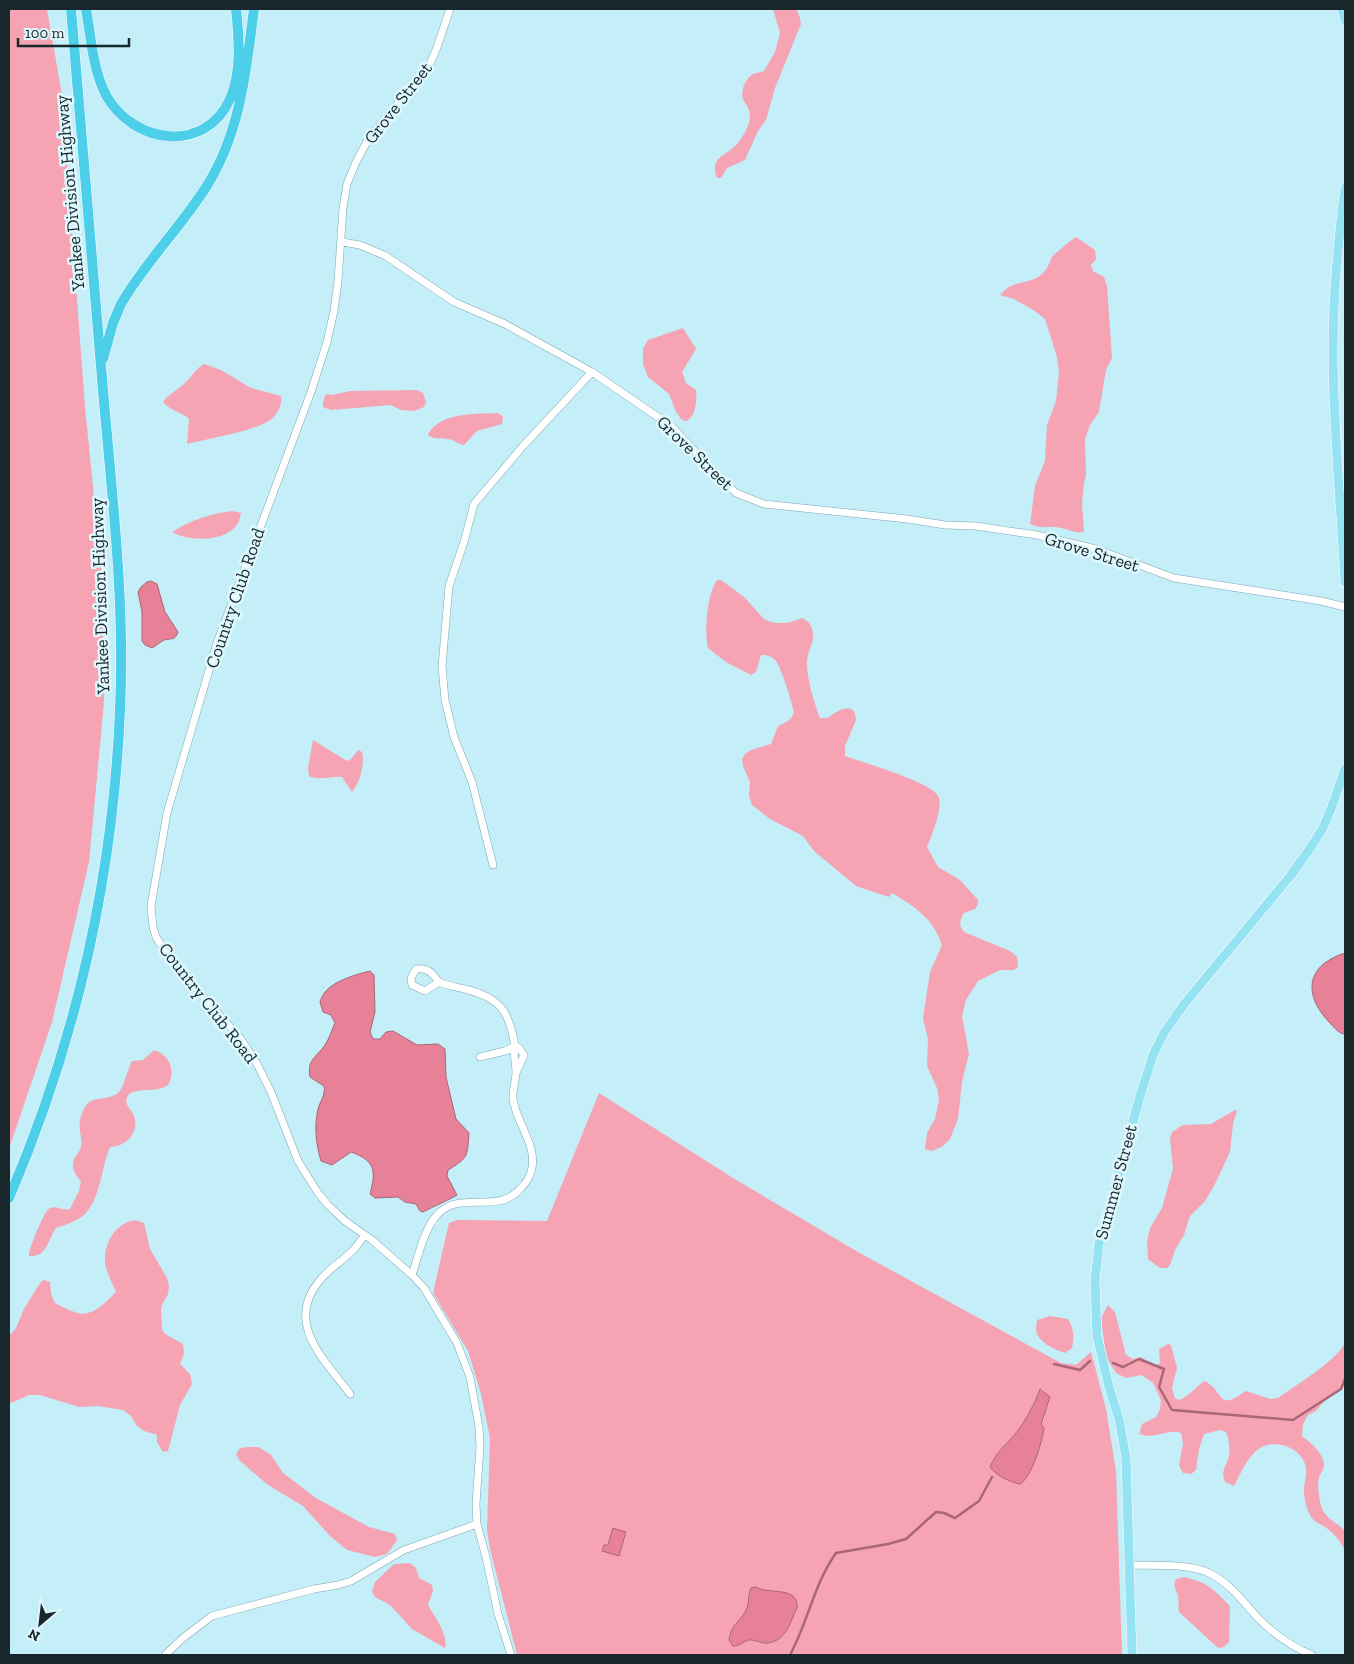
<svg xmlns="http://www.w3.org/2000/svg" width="1354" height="1664" font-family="'Zilla Slab',serif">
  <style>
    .green { fill: #f6a4b4 }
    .water { fill: #e78197; stroke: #a96677 }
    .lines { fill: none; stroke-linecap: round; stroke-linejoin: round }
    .stream { stroke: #a96677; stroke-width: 2.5 }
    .minor-casing { stroke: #7fa7b0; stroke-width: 8 }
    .major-casing { stroke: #fff; stroke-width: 10 }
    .highway-casing { stroke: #fff; stroke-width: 11 }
    .minor { stroke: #fff; stroke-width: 7 }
    .major { stroke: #95e2f2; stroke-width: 9 }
    .highway { stroke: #4ecfe9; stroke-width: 10 }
    .labels { text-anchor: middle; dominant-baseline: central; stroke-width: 5; stroke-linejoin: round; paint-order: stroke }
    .street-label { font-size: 18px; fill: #17272b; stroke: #dff8fe }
  </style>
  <rect width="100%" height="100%" fill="#c4eef8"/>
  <path class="green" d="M9 9H47L62 95 85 407 102 576 104 702 89 862 52 1022 9 1149Z
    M773 9H796L800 18 801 24 775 88 766 120 758 131 745 160 727 168 721 178H717C709 157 725 157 736 145 742 139 750 125 750 117 750 109 746 105 743 99 740 91 746 78 753 74 756 73 761 72 764 71L775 52 780 33Z
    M1076 237 1095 250 1096 259 1091 265 1093 271 1104 277 1107 286 1112 358 1106 370 1099 412 1090 425 1085 439 1086 476 1084 482 1082 504 1084 532C1076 534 1069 529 1061 528 1050 525 1041 530 1030 524L1035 486 1045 461 1047 425 1056 401 1059 372 1057 357 1045 319 1035 311 1014 299 1000 295C1003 293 1006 288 1009 287 1020 281 1032 283 1042 274 1048 268 1049 264 1052 257 1053 255 1074 238 1076 237Z
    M683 328 696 349 682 372 686 383 696 390C697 401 696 415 687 421L682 420 676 412 669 394 648 377 643 364V349L648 340Z
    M204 364 221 370 251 388 281 396C283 405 276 418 267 422 246 433 211 438 187 444L189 419C182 412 169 410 163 402 168 395 177 390 184 384 191 378 196 368 204 364Z
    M417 390 423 393 426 402 424 407 414 411 401 410 391 405 331 410 323 407V401L326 394 332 395 350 391Z
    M498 413 503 417 502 424 477 431 464 445C458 444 457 442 452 440 444 437 436 440 429 436L428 434C441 412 475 414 498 413Z
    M232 511 241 513C238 543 191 543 172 532 191 520 210 514 232 511Z
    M717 580H721L744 597 764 619C777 626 790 623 802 618 809 621 812 626 813 633 814 643 808 651 807 660 806 677 814 702 820 718H828C836 711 855 699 856 720L845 746V756C861 762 936 783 939 798 942 811 932 835 927 847L938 867 960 880 978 900V904L975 909 964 913C960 920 958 925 964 932L1010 951 1017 957 1018 967 1014 970H1000L978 981 966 1000 962 1016 969 1054 962 1082 958 1119 950 1139 943 1146 932 1151 925 1149 927 1133 935 1119 939 1101 937 1088 927 1066 928 1039 923 1018 930 972 942 945C934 919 914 906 892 893L889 897 856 886 814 851 803 836 770 819 752 805 749 796 750 782 743 766 742 759 745 754 751 750 771 744 778 726C785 723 792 720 794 712 791 701 782 668 775 660 772 656 766 655 761 655L756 672 751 675 726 662 708 648C704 632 707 594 717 580Z
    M313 740 347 761 351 759 358 750 362 752C365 763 360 783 352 792L342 777C331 776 319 781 309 776L308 768Z
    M154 1050C170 1055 176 1071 168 1085 156 1093 142 1087 129 1094 121 1105 133 1109 135 1119 138 1135 124 1147 110 1147 101 1168 101 1197 85 1214 78 1221 65 1225 56 1228 48 1239 47 1258 29 1256 28 1250 45 1209 50 1208 56 1205 63 1211 70 1209L79 1191 81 1182C75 1173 70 1168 75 1157 77 1154 80 1151 81 1147 83 1139 77 1128 81 1116 89 1091 102 1104 118 1093 123 1089 128 1069 132 1061L143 1060Z
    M599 1093 733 1178 858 1252 1061 1363 1076 1365 1091 1352 1106 1409 1116 1471 1122 1655H517L491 1553 487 1531 490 1438 481 1394 468 1351 433 1293 449 1223 457 1220 547 1221Z
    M1235 1110 1237 1111 1233 1124 1230 1152 1214 1186 1205 1201 1190 1216 1184 1235 1175 1250 1170 1265 1167 1268H1160L1148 1259 1147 1241 1150 1228 1162 1208 1173 1169 1170 1138 1172 1132 1183 1125 1211 1124Z
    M135 1220 144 1223 150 1249 167 1278 169 1285 168 1294 163 1303 161 1309 162 1330 165 1334 183 1344 184 1354 180 1364 190 1374 192 1384 180 1405 168 1451 163 1452 157 1442V1435L144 1431 137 1426 131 1416 123 1410 98 1406 79 1407 40 1395H29L11 1403 9 1402V1336L16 1328 24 1309 40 1283 44 1280 50 1282 51 1294 55 1303C62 1307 71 1311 78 1313 93 1317 107 1301 116 1292 112 1282 106 1272 105 1262 104 1242 116 1223 135 1220Z
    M1108 1305 1115 1312 1126 1355 1133 1359 1141 1357 1155 1366 1160 1363 1159 1349 1168 1344 1171 1345 1177 1368 1172 1388 1175 1398 1179 1400C1193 1394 1194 1387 1205 1381 1226 1393 1216 1412 1246 1391L1270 1399 1278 1398C1296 1385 1335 1362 1345 1343V1384L1335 1394 1326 1399 1316 1411 1308 1415 1303 1424 1302 1436C1310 1442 1322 1452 1324 1463 1325 1469 1320 1473 1319 1478 1317 1486 1319 1498 1321 1506 1325 1519 1337 1522 1345 1531V1551C1342 1543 1336 1536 1329 1530 1322 1524 1312 1522 1309 1513 1306 1507 1304 1497 1304 1490 1304 1483 1307 1475 1306 1467 1301 1445 1270 1436 1254 1453 1245 1462 1240 1475 1234 1486L1225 1482C1221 1470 1225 1469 1228 1459 1231 1451 1229 1439 1226 1432L1220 1430 1204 1434 1199 1449 1196 1470 1191 1474 1183 1473 1179 1466 1183 1444 1181 1433C1168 1428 1156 1440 1139 1434L1142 1424 1156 1417 1160 1409 1161 1400 1153 1383 1142 1375 1126 1378 1116 1373 1106 1357 1101 1318Z
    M1050 1316 1068 1319C1074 1329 1074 1337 1072 1348L1065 1353C1055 1350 1036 1341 1036 1329 1036 1326 1037 1323 1037 1320Z
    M248 1447H258L271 1455 283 1473 316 1498 369 1527 395 1534 397 1540 387 1554 375 1557 347 1550 330 1536 303 1506 268 1485 239 1460 236 1454 240 1448Z
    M410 1563 416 1568 419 1578 432 1585 433 1591 428 1605C434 1616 449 1635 445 1648L412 1629 390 1605 375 1597 372 1592 375 1582 394 1564Z
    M1184 1577C1209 1583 1212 1588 1230 1606L1229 1642 1224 1647 1218 1648 1179 1612C1178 1607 1179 1600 1178 1595 1175 1589 1173 1586 1176 1579Z"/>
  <path class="water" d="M151 581 157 584 165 612 178 632C175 641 171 638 164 640 160 642 156 646 152 648L145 645 142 641V612L138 592 141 587 147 582Z
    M1345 953V1034H1344C1338 1033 1334 1027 1329 1022 1302 993 1307 965 1345 953Z
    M370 971 374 975 375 1012 370 1032 373 1039H380L386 1032 393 1031 417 1045 438 1044 445 1049 446 1077 456 1119 469 1133C467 1157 469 1157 448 1170L447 1176 457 1195C447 1201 434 1206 423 1212L420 1211 416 1204 405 1202 398 1197 375 1198 370 1194C376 1171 376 1161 351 1152L332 1165 321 1161C316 1144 314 1127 318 1109 320 1101 326 1095 324 1086L310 1077C307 1059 316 1058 325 1045 329 1039 332 1030 335 1023L331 1015 323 1012 320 1002C321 999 323 994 326 991 334 981 357 974 370 971Z
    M1040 1389 1050 1397 1041 1424 1044 1428C1042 1442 1032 1477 1020 1484 1009 1482 996 1475 990 1467 996 1452 1007 1444 1016 1433 1025 1422 1036 1401 1040 1389Z
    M613 1528 626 1532 619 1556 602 1551 604 1545H608Z
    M756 1587C767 1595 799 1585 797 1608 790 1622 787 1640 768 1643 761 1644 755 1639 748 1640 743 1642 740 1646 733 1646L729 1640C731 1623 742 1621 747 1608 749 1602 748 1595 751 1588Z"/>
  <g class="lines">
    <path class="stream" d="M1113 1363 1123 1367 1139 1359 1164 1369 1159 1387 1172 1410 1293 1420 1341 1389 1345 1379
      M1054 1364 1080 1370 1090 1361
      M790 1655C808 1622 814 1584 836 1553L888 1544 906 1539 936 1512 944 1513 955 1518 979 1501 992 1477"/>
    <g class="minor-casing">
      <path id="minor" d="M450 9 436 50 429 66 369 138 356 162 347 184 343 208 338 281 334 311 327 342 311 392 217 643 167 813 151 906 153 927 156 937 170 959 240 1038 256 1062 271 1092 298 1161 318 1193 328 1205 345 1221 372 1240 412 1275 424 1288 457 1343 470 1377 479 1427 480 1447 476 1504 477 1524 486 1557 498 1614 511 1655
        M342 242 360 245 386 256 454 302 505 324 592 372 671 426 720 478 736 493 764 504 907 519 945 525 976 526 1037 535 1096 549 1174 578 1321 601 1345 607
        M493 865 472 782 454 737 445 700 442 666 449 586 464 542 474 504 523 446 592 372
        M439 982C432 973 428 967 416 969L411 978 412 985 425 991 439 982C447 986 457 987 465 989 501 998 509 1011 515 1046L505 1051 480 1057
        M412 1275C418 1257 424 1229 437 1215 459 1189 498 1216 521 1188 525 1184 529 1178 531 1172 539 1147 516 1123 513 1099 512 1090 516 1081 516 1072 516 1061 513 1057 515 1046L519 1048 524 1055 516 1073
        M350 1394C324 1359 283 1322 321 1279 329 1269 341 1262 350 1253 356 1248 360 1241 365 1235
        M1129 1565C1152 1566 1188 1563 1209 1573 1230 1583 1243 1602 1259 1619 1274 1634 1292 1647 1312 1655
        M165 1655 183 1638 212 1616 314 1589 338 1585 351 1581 404 1550 477 1524"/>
    </g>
    <g class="major-casing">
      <path id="major" d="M1342 9 1345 21
        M1345 188C1338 241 1333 296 1333 351 1333 428 1341 505 1345 582
        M1132 1655 1126 1458 1119 1419 1109 1387 1097 1336 1095 1280 1099 1243 1141 1093 1153 1055 1164 1033 1185 1003 1291 875 1309 850 1323 828 1331 809 1345 769"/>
    </g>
    <g class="highway-casing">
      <path id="highway" d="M86 9C91 37 93 72 107 97 135 144 205 154 230 99 242 73 239 37 236 9
        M103 359 113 323 121 304C146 261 182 226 208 184 241 130 246 70 254 9
        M9 1198C75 1044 113 878 120 710 125 607 113 504 104 402 93 271 82 140 71 9"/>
    </g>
    <use href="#minor" class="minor"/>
    <use href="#major" class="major"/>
    <use href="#highway" class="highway"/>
  </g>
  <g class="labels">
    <g class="street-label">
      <text transform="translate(398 103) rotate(-52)">Grove Street</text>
      <text transform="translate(70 193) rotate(-95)">Yankee Division Highway</text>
      <text transform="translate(695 453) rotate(44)">Grove Street</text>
      <text transform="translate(1092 552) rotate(17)">Grove Street</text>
      <text transform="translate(100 596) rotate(-92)">Yankee Division Highway</text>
      <text transform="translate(235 598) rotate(-71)">Country Club Road</text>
      <text transform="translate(208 1003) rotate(52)">Country Club Road</text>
      <text transform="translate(1116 1182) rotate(-75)">Summer Street</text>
    </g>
  </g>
  <rect width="1354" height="1664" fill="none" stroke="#17272b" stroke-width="20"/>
  <g transform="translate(40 1624) rotate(208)" stroke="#dff8fe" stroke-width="4" paint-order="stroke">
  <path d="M0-4L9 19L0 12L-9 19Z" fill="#17272b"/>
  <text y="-8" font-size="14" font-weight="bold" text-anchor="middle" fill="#17272b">N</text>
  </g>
  <path d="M18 38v8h111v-8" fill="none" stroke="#17272b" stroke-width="2.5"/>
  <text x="25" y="38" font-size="15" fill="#17272b" stroke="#dff8fe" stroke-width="4" paint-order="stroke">100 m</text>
</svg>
